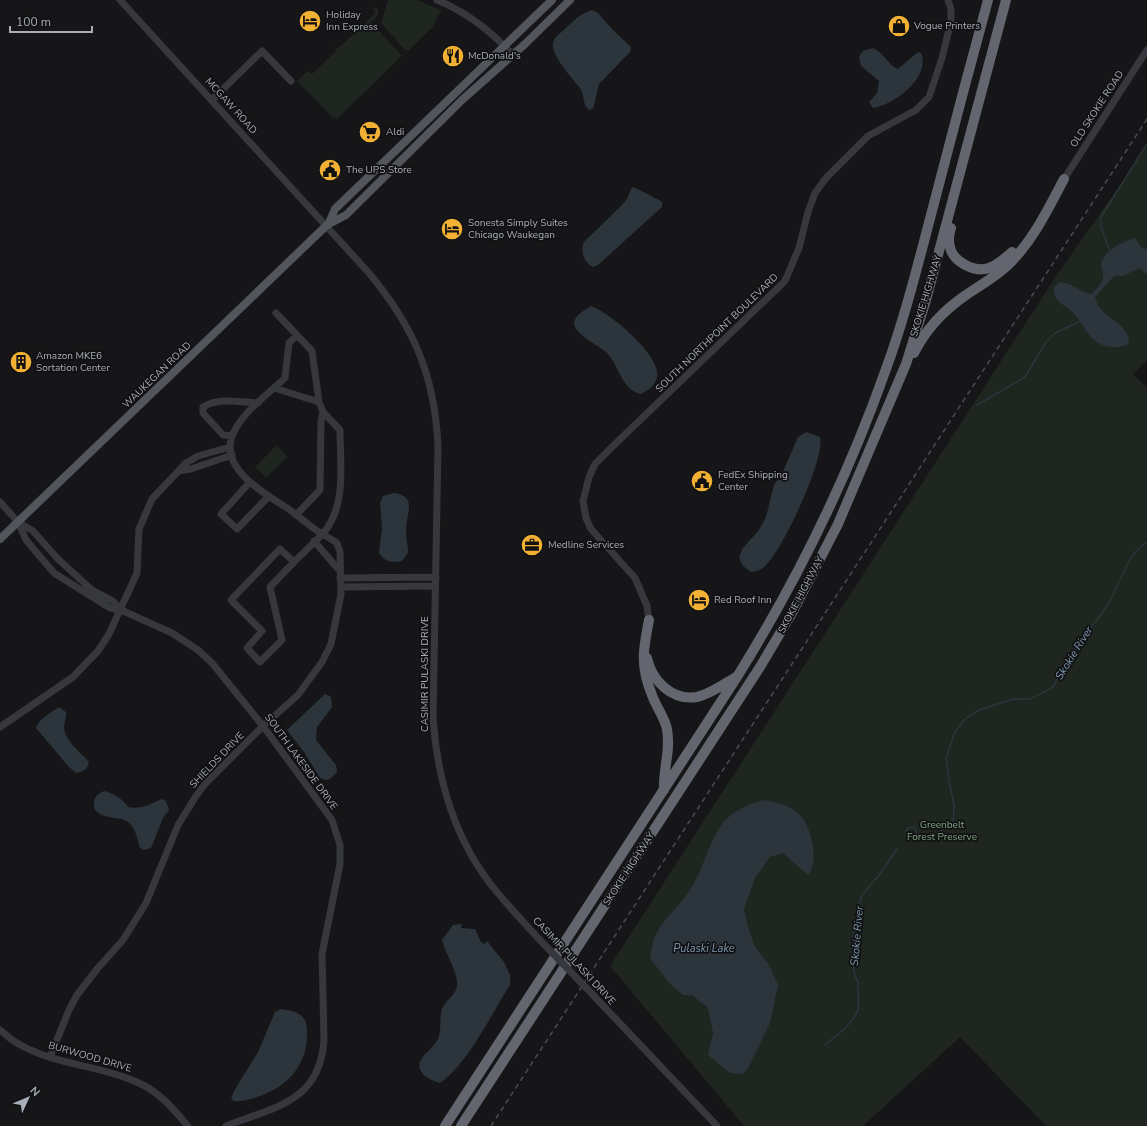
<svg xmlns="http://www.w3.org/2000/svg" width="1147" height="1126" font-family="'Nunito Sans',sans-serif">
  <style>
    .green { fill: #1e261f }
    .water { fill: #2c353c }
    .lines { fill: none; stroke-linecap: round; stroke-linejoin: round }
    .stream { stroke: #2c353c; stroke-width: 1.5 }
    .minor { stroke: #37383d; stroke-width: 7 }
    .major { stroke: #53555c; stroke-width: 8 }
    .highway { stroke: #63666e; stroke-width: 10 }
    .rail { stroke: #4a4c52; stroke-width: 1.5; stroke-dasharray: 5 4; stroke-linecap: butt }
    .minor-bridge { stroke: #37383d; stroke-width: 7 }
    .labels { text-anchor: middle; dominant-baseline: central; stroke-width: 3.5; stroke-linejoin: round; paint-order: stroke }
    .poi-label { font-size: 10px; fill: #a8adb8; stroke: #111113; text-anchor: start }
    .street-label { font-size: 10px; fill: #a8adb8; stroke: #111113 }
    .park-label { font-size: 10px; fill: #7fa381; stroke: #111113 }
    .water-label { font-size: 11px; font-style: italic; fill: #7f9bb3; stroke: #111113 }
  </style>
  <rect width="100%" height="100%" fill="#161618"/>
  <path class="green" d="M388 0H417L441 10 433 27 409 50H405L381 23Z
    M376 7 378 10V15L371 22 402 56 338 118H333L297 81 308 71 312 74 336 51 334 47 337 49 355 33 353 28 357 31 375 13 373 9Z
    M1147 147V360L1133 374 1147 388V1126H1046L960 1037 863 1126H744L610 966 1056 276Z
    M277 445 287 457 266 478 255 467Z"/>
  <path class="water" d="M592 10 598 13 612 29 631 47 630 52 599 84 593 109 589 110C582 105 585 95 580 88 573 79 547 52 554 40 556 36 563 31 567 27 574 20 582 13 592 10Z
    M873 48C884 53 889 66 898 69L918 52 921 53C931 77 895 105 873 108L869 102 877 93 879 81 861 66 859 56 863 51Z
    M632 187C635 187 659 200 662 202V207L598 265 593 267C584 263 580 251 584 242L622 205 627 199Z
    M1135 238 1142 248 1147 249V275L1140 268 1123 276H1114L1095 297C1099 319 1130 322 1129 343 1124 347 1121 347 1114 347 1092 347 1087 330 1075 315 1068 305 1052 303 1054 287L1060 282C1074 284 1079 291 1091 294 1098 288 1104 282 1103 273 1102 270 1101 266 1101 264 1103 251 1124 241 1135 238Z
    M591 306C609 312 662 356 657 377 655 387 648 390 641 394 621 390 619 364 606 352 598 345 574 334 574 323 574 316 586 309 591 306Z
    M806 432 820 437C825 460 784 546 767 564 763 569 757 572 751 572L743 566 739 558 742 549 759 530 766 517 774 485 782 474 798 437Z
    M394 493C419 496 405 516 406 531 406 539 408 545 408 553L402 561C392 563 385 562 379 553L382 528 380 503 383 496Z
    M325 694 331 697 332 707 317 727 316 740 336 765 337 772 330 779 325 780 320 778 304 752 287 730Z
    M59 707 66 712C67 717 64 722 64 728 66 742 80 752 89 762L87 768 81 772 76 773 69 767 36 728C38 719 52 712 59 707Z
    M104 791C113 793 123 799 128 807 141 810 150 804 162 799L166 801 169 810 163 818 151 848 144 850 140 848C138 841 136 831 131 825 123 814 107 822 95 810 92 800 95 795 104 791Z
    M764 800C776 802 790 805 799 814 811 825 820 862 808 875L783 853 770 857 755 878 744 909 748 927 755 947 769 965 778 985 770 1023 748 1068 743 1074 730 1073 708 1055 713 1033 708 1008 692 995H683L669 983 650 958C652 951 652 943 655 937 662 919 678 908 688 893 703 872 707 845 722 824 732 811 749 804 764 800Z
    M462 924 461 928 475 929 481 942 485 944 487 941 504 962 510 975V985C492 1013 467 1065 440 1083 429 1080 413 1072 422 1058 427 1051 434 1047 438 1039 442 1030 439 1018 442 1009 445 1000 455 997 457 986 459 974 445 953 442 940L453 925Z
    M281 1009C286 1010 294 1011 299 1014 307 1019 307 1027 307 1035 307 1066 286 1088 257 1097 249 1100 242 1102 234 1101L231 1099 234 1091 258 1052 275 1012Z"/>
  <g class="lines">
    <path class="stream" d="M1110 251 1101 227V217L1147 144
      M977 405 1025 377 1046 342 1055 333 1079 322
      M906 831 908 828 914 827 918 834 926 839 953 824 954 805 949 781 946 758 955 732 965 719 979 710 1013 699H1030L1052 688 1080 640 1099 617 1109 603 1130 559 1138 549 1147 542
      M825 1045C837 1035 852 1025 858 1010 859 1008 858 986 858 983 857 979 854 975 854 971 851 948 854 920 861 898 863 892 870 887 874 881 883 871 890 860 897 849"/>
    <path class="minor" d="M120 0 369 273C414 327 435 376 438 447L433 718C437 775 452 831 486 878 502 900 520 918 538 938
      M437 0C466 12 491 31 512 54
      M212 100 262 51 291 81
      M1064 179 1147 50
      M276 313 312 351 319 402 323 412 340 430C340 462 346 499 328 527 321 537 304 552 294 562
      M274 388 319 402
      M232 436 223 435 203 413V407C219 397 240 402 258 403
      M179 471 191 469 232 455
      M250 482 221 514 237 529 268 497
      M0 502 18 522 26 540 54 573 110 608 121 610 172 633 198 650 212 663 263 726 332 820 340 845V864L322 954 324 1040C320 1103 273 1107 226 1126
      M296 515 320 490 321 421 323 412
      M18 522 33 531 58 559 92 590 113 601 121 610
      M314 541 339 570
      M280 549 294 562 270 587 282 640 260 662 247 648 262 631 231 600Z
      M340 578 436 577
      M341 587 435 586
      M649 620 647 606 635 578 591 529 586 518 583 501 589 477 595 464 612 447 785 281 799 248 808 212 815 193 826 178 868 136 916 110 929 97 942 58 951 21V9L948 0
      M0 727 73 677 98 651 109 634 137 573 139 529 152 499 186 463 198 456 230 447
      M594 996 717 1126
      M0 1030C5 1034 11 1040 17 1043 55 1066 103 1065 143 1085 161 1094 175 1111 188 1126
      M50 1057 69 1010 77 995 97 969 123 940 146 903 178 825 196 796 205 784 263 726 298 695 322 662 331 644 341 594 340 552 337 543C330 538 323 535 316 530 306 523 297 515 287 508 262 492 213 465 236 428 248 408 268 394 285 378L289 343 297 335"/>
    <path class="major" d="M328 225 335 209 552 0
      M0 539 327 225 346 215 462 100 525 44 570 0"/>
    <path class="highway" d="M951 228C949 234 948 240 950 247 953 262 975 273 989 268 998 265 1005 258 1012 252
      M914 353C926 329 944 310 966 295 982 284 999 275 1012 261 1035 237 1049 207 1064 179
      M649 620C643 650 640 666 652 695 656 707 664 716 667 729 671 753 663 766 664 790
      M647 658C652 681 672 701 697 697 711 694 724 684 736 677
      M445 1126 737 677C798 579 848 477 886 369 905 317 918 264 932 211 950 141 969 70 988 0
      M461 1126 760 667 792 613 838 524 906 364 926 300 1006 0"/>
    <path class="rail" d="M491 1126 1147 119"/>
    <path class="minor-bridge" d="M538 938 594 996"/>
  </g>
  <defs>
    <g id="hotel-disc" transform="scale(1.15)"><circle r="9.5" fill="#f2b134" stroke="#111113"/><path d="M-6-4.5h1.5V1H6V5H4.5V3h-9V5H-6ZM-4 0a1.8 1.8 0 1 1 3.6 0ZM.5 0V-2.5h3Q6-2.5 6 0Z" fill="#111"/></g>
    <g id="shop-disc" transform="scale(1.15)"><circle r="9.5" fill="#f2b134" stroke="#111113"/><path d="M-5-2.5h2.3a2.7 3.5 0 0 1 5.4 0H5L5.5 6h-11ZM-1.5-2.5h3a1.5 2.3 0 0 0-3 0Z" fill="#111"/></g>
    <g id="restaurant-disc" transform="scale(1.15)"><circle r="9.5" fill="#f2b134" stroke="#111113"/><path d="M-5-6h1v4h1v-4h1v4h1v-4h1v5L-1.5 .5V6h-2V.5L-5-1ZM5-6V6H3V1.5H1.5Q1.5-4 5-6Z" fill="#111"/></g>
    <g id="supermarket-disc" transform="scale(1.15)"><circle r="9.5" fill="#f2b134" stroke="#111113"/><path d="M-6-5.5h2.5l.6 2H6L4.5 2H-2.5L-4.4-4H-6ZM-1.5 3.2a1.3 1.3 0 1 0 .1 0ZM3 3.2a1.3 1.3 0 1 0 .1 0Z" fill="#111"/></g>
    <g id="civic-disc" transform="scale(1.15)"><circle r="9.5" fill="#f2b134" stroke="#111113"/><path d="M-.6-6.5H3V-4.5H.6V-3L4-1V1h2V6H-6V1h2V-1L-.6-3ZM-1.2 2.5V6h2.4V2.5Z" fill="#111"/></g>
    <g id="building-disc" transform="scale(1.15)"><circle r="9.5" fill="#f2b134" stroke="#111113"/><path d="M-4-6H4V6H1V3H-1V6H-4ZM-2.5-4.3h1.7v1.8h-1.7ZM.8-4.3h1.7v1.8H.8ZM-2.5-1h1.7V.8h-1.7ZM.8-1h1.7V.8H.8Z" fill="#111"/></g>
    <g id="office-disc" transform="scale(1.15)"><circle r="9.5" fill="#f2b134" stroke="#111113"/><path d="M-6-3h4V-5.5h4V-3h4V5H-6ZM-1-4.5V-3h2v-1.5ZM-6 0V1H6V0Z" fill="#111"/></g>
  </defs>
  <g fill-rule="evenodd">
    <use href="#hotel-disc" x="310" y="21"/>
    <use href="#shop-disc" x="899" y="26"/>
    <use href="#restaurant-disc" x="453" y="56"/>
    <use href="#supermarket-disc" x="370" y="132"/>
    <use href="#civic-disc" x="330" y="170"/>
    <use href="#hotel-disc" x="452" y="229"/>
    <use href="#building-disc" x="21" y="362"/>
    <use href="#civic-disc" x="702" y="481"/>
    <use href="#office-disc" x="532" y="545"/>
    <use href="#hotel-disc" x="699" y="600"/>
  </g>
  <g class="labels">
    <g class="poi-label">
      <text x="326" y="15">Holiday<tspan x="326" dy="12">Inn Express</tspan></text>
      <text x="914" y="26">Vogue Printers</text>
      <text x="468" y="56">McDonald's</text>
      <text x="386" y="132">Aldi</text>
      <text x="346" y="170">The UPS Store</text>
      <text x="468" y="223">Sonesta Simply Suites<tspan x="468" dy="12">Chicago Waukegan</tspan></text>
      <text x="36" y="356">Amazon MKE6<tspan x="36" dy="12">Sortation Center</tspan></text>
      <text x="718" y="475">FedEx Shipping<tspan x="718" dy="12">Center</tspan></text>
      <text x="548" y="545">Medline Services</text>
      <text x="714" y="600">Red Roof Inn</text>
    </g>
    <g class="street-label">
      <text transform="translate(231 106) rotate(48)">MCGAW ROAD</text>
      <text transform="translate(1097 109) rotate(-57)">OLD SKOKIE ROAD</text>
      <text transform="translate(926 296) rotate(-73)">SKOKIE HIGHWAY</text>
      <text transform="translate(717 333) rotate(-44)">SOUTH NORTHPOINT BOULEVARD</text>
      <text transform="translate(157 375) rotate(-44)">WAUKEGAN ROAD</text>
      <text transform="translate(801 595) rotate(-62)">SKOKIE HIGHWAY</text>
      <text transform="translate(425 674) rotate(-90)">CASIMIR PULASKI DRIVE</text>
      <text transform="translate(217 760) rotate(-46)">SHIELDS DRIVE</text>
      <text transform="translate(301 762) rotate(54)">SOUTH LAKESIDE DRIVE</text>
      <text transform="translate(629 869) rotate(-57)">SKOKIE HIGHWAY</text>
      <text transform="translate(574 961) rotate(47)">CASIMIR PULASKI DRIVE</text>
      <text transform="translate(90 1057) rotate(16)">BURWOOD DRIVE</text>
    </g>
    <g class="park-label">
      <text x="942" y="825">Greenbelt<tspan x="942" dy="12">Forest Preserve</tspan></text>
    </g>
    <g class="water-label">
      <text transform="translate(1074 653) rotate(-58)">Skokie River</text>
      <text transform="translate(857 936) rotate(-85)">Skokie River</text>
      <text x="704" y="948">Pulaski Lake</text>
    </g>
  </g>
  <g transform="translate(28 1098) rotate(46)" stroke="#111113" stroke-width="3" paint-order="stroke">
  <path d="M0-3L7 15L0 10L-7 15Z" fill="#a8adb8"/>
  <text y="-6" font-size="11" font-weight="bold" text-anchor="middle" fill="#a8adb8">N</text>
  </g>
  <path d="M10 26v6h82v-6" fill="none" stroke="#a8adb8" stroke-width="2"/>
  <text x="16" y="26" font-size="12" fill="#a8adb8" stroke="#111113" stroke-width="3" paint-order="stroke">100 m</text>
</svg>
